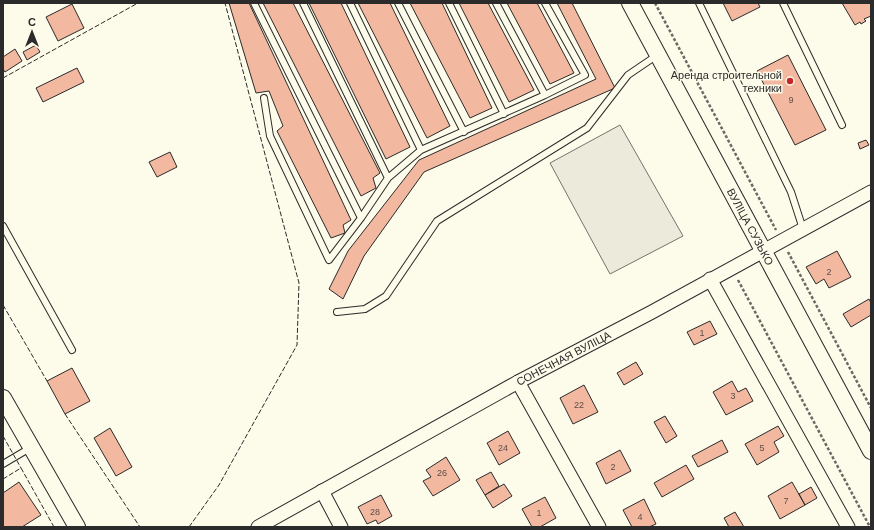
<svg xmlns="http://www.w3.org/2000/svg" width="874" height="530" font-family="Arial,sans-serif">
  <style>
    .parking { fill: #eceadb; stroke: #74746e }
    .building { fill: #f2b8a0; stroke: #2b2b2b }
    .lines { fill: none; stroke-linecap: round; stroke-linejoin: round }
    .service-casing { stroke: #2b2b2b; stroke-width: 8 }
    .minor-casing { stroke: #2b2b2b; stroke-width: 15 }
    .tertiary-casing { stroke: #2b2b2b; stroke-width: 18 }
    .path { stroke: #6a6964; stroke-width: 2.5; stroke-dasharray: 3 2; stroke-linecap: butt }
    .service { stroke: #fdfbea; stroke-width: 6 }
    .minor { stroke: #fdfbea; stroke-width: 13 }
    .tertiary { stroke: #fdfbea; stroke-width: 16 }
    .fence { stroke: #2b2b2b; stroke-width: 1; stroke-dasharray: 5 2; stroke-linecap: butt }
    .poi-dot { fill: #c62828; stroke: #fdfbea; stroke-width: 1.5 }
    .labels { text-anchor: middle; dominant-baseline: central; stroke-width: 3; stroke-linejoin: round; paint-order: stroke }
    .number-label { font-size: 9px; fill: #5d4e48 }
    .poi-label { font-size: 11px; fill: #2b2b2b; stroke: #fdfbea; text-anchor: end }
    .street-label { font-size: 11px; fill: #2b2b2b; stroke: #fdfbea }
  </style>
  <rect width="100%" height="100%" fill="#fdfbea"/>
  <path class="parking" d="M620 125 683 236 610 274 550 163Z"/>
  <path class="building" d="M229 3H249L351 220 343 225 345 233 331 238 277 131 283 126 269 91 256 93Z
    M263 3H293L380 173 373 178 376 188 361 196Z
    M309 3H341L410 147 386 159Z
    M358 3H390L450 126 427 138Z
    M410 3H442L492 108 470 118Z
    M459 3H488L534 90 509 102Z
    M507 3H537L574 73 550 84Z
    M557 3H572L615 88 424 172 364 256 343 299 329 289 348 251 419 160 596 79Z
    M723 3H758L760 7 732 21Z
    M842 3H871V16L864 19 866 21 861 24 860 22 855 25Z
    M72 4 84 28 58 41 46 17Z
    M36 45 40 52 27 60 23 52Z
    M15 49 22 61 5 72 3 69V57Z
    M788 55 826 130 795 145 757 71Z
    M77 68 84 82 43 102 36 88Z
    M866 140 869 145 860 149 858 143Z
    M170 152 177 167 157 177 149 162Z
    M837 251 851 277 829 288 824 279 816 284 806 267Z
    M869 299 871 303V315L851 327 843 314Z
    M710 321 717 334 694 345 687 332Z
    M636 362 643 374 624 385 617 373Z
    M72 368 90 401 65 414 47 381Z
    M732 381 738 392 746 388 753 401 726 415 713 392Z
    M584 385 598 412 573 424 560 398Z
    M665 416 677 436 666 443 654 422Z
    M778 426 784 436 774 442 779 452 757 465 745 444Z
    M110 428 132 467 116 476 94 438Z
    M508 431 520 453 499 465 487 443Z
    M722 440 728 452 698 467 692 456Z
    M620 450 631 471 606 484 596 463Z
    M446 457 460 480 433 496 423 481 431 477 426 470Z
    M686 465 694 479 662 497 654 483Z
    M491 472 499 486 485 495 476 480Z
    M19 482 41 515 22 527H3V493Z
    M792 482 805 505 780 519 768 496Z
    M504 484 512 496 493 508 485 495Z
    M811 487 817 498 805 505 799 494Z
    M381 495 392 516 378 524 376 520 367 524 358 507Z
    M545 497 556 518 540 527H532L522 509Z
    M644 499 656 524 649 527H632L623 510Z
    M735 512 744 527H729L724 518Z"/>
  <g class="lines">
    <g class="service-casing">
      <path id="service" d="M254 3 361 218
        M303 3 388 178
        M350 3 421 150
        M398 3 464 132
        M449 3 504 114
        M496 3 545 95
        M699 3 791 192 803 229
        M783 3 842 125
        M264 98 270 136 329 260 361 218 388 178 421 150 545 95 585 75 545 3
        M3 226 72 350
        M337 312 365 309 386 296 437 221 587 128 628 75 656 56
        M3 464 30 448"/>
    </g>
    <g class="minor-casing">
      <g id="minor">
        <path d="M710 279 848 527"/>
        <path d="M518 382 599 527"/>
        <path d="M322 491 341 527"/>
        <path id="s1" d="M258 527 518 382 652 312 871 192"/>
      </g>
    </g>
    <g class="tertiary-casing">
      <g id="tertiary">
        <path id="s2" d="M630 3 871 451"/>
        <path d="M3 398 77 527"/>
      </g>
    </g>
    <path class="path" d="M655 3 776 230
      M788 252 871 408
      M738 280 870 527"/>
    <use href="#service" class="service"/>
    <use href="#minor" class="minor"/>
    <use href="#tertiary" class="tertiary"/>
    <path class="fence" d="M3 78 138 3
      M3 305 47 381
      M65 414 140 527
      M3 436 21 468
      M3 479 21 468 54 527
      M189 527 219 485 297 345 299 283 225 3"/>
  </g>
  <circle class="poi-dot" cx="790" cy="81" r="4"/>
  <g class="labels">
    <g class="number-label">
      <text x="791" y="100">9</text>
      <text x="829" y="272">2</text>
      <text x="702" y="333">1</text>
      <text x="733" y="396">3</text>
      <text x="579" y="405">22</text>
      <text x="503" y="448">24</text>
      <text x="762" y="448">5</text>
      <text x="613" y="467">2</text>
      <text x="442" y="473">26</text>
      <text x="786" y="501">7</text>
      <text x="375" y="512">28</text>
      <text x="539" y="513">1</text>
      <text x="640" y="517">4</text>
    </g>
    <g class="poi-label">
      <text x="782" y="75">Аренда строительной<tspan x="782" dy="13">техники</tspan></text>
    </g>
    <g class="street-label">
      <text stroke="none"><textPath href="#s2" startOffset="254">ВУЛІЦА СУЗЬКО</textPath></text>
      <text stroke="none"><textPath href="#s1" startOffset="349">СОНЕЧНАЯ ВУЛІЦА</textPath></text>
    </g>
  </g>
  <rect width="874" height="530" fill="none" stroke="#2b2b2b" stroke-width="8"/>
  <g transform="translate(32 32)" stroke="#fdfbea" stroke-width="3" paint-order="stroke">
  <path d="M0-3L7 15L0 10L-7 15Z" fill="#2b2b2b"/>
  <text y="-6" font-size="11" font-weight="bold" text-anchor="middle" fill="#2b2b2b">С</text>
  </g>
</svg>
